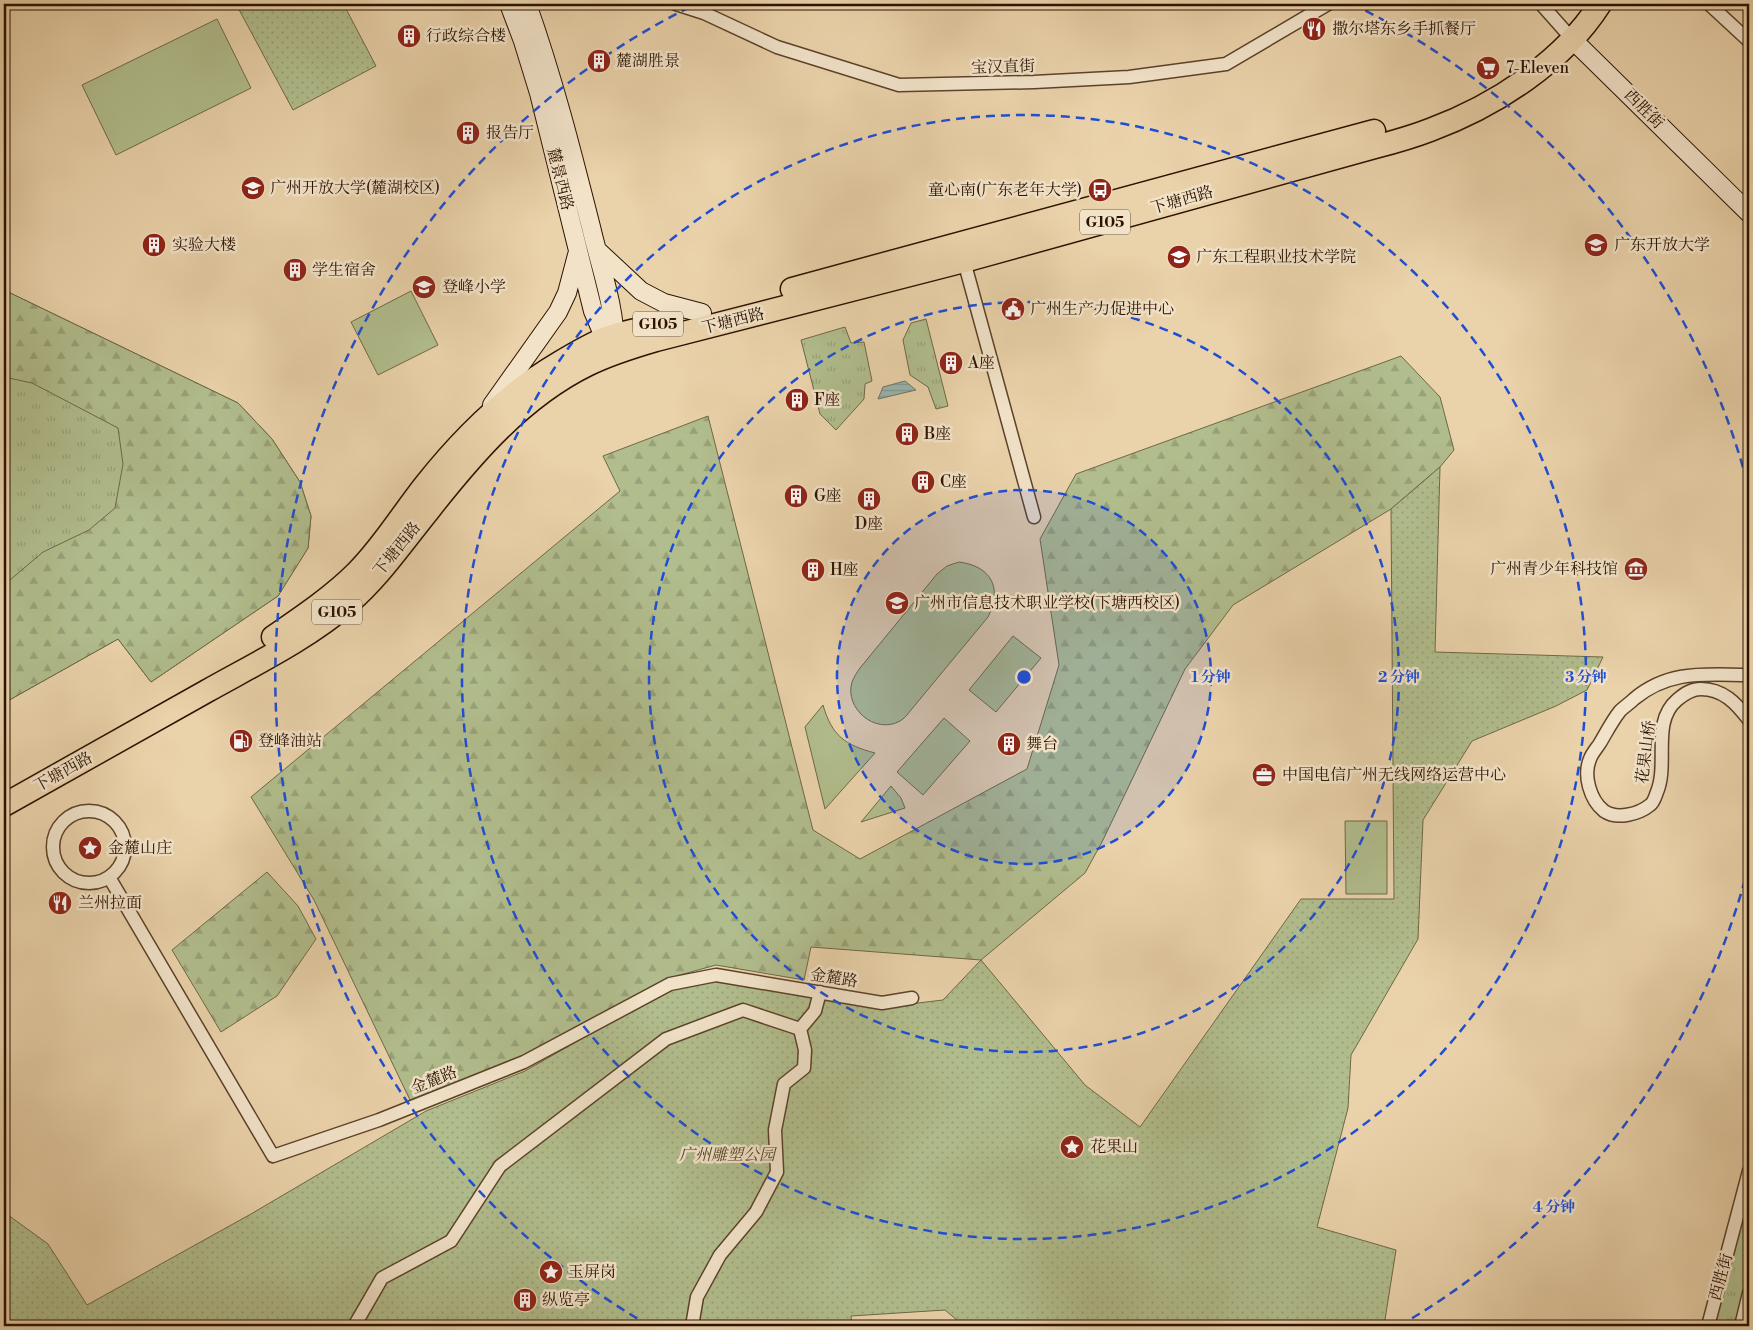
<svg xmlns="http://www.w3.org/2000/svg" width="1753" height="1330" font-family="'Libre Bodoni','Noto Serif SC',serif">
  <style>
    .grass { fill: url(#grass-tufts); stroke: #6e6846 }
    .forest { fill: url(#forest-firs); stroke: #6e6846 }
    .park { fill: url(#park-dots); stroke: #6e6846 }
    .pitch { fill: #b1bd8d; stroke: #6e6846 }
    .water { fill: url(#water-rules); stroke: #6d7469 }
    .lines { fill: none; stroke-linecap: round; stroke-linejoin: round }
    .street-casing { stroke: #5c422a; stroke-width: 15 }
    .secondary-casing { stroke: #2c1200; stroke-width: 20 }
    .highway-casing { stroke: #2c1200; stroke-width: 25 }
    .street { stroke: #f1e2c8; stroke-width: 12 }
    .secondary { stroke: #f1e2c8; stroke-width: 18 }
    .highway { stroke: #ead2aa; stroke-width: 22 }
    .ring { fill: none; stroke: #1d4ed8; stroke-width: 2.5; stroke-dasharray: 9 6 }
    .labels { text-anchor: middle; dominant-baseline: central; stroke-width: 5; stroke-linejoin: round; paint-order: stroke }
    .shield { fill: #f1e2c8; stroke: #67503c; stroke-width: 1 }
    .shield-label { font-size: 15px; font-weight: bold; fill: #2c1200 }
    .poi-label { font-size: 16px; fill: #2c1200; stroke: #f1e2c8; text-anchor: start }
    .street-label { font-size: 16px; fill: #2c1200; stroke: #f1e2c8 }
    .park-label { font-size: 16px; font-style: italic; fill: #54452a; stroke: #f1e2c8 }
    .centre { fill: #1d4ed8; stroke: #f1e2c8; stroke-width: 2.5 }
    .ring-label { font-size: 15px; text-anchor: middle; font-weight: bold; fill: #1d4ed8; stroke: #f1e2c8; stroke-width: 5; stroke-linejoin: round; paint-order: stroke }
  </style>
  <defs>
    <pattern id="grass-tufts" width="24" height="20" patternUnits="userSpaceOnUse" patternTransform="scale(1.25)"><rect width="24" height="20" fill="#b1bd8d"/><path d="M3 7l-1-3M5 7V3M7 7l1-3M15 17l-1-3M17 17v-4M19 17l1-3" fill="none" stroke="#98a178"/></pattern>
    <pattern id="forest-firs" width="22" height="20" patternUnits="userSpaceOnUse" patternTransform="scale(1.25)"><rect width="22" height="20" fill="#b1bd8d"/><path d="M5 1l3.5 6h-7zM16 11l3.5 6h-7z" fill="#98a178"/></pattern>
    <pattern id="park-dots" width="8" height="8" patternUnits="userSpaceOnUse" patternTransform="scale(1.25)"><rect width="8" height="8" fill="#b1bd8d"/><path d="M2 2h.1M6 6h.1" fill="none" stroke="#98a178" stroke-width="1.8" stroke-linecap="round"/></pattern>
    <pattern id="water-rules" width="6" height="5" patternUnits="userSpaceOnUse" patternTransform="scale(1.25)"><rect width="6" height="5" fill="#98b6af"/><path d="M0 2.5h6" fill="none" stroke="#839b95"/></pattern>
  </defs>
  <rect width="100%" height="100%" fill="#ead2aa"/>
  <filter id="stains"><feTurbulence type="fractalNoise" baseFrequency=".004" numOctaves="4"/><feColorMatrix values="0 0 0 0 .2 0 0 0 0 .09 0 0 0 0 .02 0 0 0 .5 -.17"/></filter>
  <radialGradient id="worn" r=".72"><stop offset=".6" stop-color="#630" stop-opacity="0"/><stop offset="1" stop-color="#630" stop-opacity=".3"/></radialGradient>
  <path class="grass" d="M4 290 238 403 272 439 300 482 311 516 308 548 278 596 151 682 118 639 4 703Z
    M926 319 948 406 936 409 928 387 910 375 903 340 911 323Z
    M845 327 851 343 864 342 872 381 865 384 864 399 836 430 820 414 801 340Z
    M1749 1193V1267L1736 1326H1713Z"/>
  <path class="forest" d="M4 290 238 403 272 439 300 482 311 516 308 548 278 596 151 682 118 639 4 703V585L43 552 89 530 115 508 123 464 118 428 32 383 4 377Z
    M1401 356 1440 397 1454 450 1440 467 1391 509 1233 605 1185 669 1102 842 1085 873 981 960 811 947 804 980 716 965 669 978 521 1058 410 1100 314 900 251 797 620 491 603 456 708 416 813 830 860 859 1027 769 1059 665 1040 539 1076 474Z
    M267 872 298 906 316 939 277 996 221 1032 172 950Z"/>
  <path class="park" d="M236 4H342L345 7 376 66 293 110Z
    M1440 467 1435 652 1603 657 1587 690 1556 706 1472 741 1423 820 1418 939 1351 1055 1348 1108 1317 1227 1396 1250 1384 1326H964L945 1310 851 1316 852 1326H4V1212L48 1244 87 1305 251 1214 426 1111 525 1071 671 988 717 978 885 1007 943 1000 981 960 1085 1085 1140 1127 1301 899H1394L1391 509Z"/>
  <path class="pitch" d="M217 19 251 88 116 155 82 85Z
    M411 291 438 345 378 375 351 322Z
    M959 562C991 566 1003 588 988 617L911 710C908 714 904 719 900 721 875 735 844 708 852 682 854 677 857 672 860 668L937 574 947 566Z
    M1013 636 1041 658 996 712 969 690Z
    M823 705C832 736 845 745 875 753L825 809 805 727Z
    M944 718 970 741 923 795 897 772Z
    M891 786 901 798 905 808 861 822Z
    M1345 821H1387V894H1346Z"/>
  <path class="water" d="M905 381 916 390 878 399 883 387Z"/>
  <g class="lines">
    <g class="street-casing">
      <path id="street" d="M676 4 704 13 777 47 899 85 1034 82 1129 77 1226 64 1328 4
        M1541 4 1573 40
        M1709 4 1749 41
        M964 261 1034 517
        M1749 675C1706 675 1670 669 1634 699 1630 703 1624 707 1620 711 1612 721 1606 733 1600 743 1597 748 1592 753 1590 759 1583 775 1590 800 1604 811 1617 820 1639 814 1650 805 1654 802 1655 797 1657 792 1669 763 1651 722 1677 700 1684 694 1691 689 1701 689 1723 689 1736 703 1749 720
        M53 847a36 36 0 1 1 72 0a36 36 0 1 1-72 0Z
        M109 877 273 1156 379 1120 524 1062 670 984 716 975 882 1003 912 998
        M356 1326V1323L382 1278 451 1241 500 1166 666 1039 743 1010 800 1029
        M692 1326 697 1297 720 1255 756 1212 777 1172 775 1130 784 1084 804 1068 805 1050 800 1029 815 1011 820 992
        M1708 1326 1749 1171
        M1741 1326 1749 1293"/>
    </g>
    <g class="secondary-casing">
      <path id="secondary" d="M509 4 523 41 539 93 593 311 605 339 611 347
        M527 4C553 77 572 152 591 227 600 266 615 306 615 346
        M1573 40 1749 213
        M597 250 641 291 664 303 702 313
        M492 405 558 312 567 293 577 255"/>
    </g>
    <g class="highway-casing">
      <path id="highway" d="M792 289 1374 131
        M273 637C302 617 332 597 357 572 383 546 402 514 425 485 463 437 505 395 559 363 574 354 589 345 606 338 620 333 635 330 650 327
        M4 805C71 767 139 729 207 691 255 664 307 639 349 603 380 576 403 542 429 510 473 454 522 397 587 365 609 354 632 347 656 340L964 261 1375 147C1394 142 1412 137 1430 130 1495 106 1563 62 1600 4"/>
    </g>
    <use href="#street" class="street"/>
    <use href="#secondary" class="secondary"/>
    <use href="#highway" class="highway"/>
  </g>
  <circle cx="1024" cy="677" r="187" fill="#1d4ed8" fill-opacity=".12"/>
  <g class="ring">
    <circle cx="1024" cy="677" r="187"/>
    <circle cx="1024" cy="677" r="375"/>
    <circle cx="1024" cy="677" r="562"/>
    <path d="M1749 865A749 749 0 0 1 1399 1326M650 1326A749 749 0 0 1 696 4M1352 4A749 749 0 0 1 1749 489"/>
  </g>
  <defs>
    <g id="restaurant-disc" transform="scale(1.25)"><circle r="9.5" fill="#8f2418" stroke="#f1e2c8"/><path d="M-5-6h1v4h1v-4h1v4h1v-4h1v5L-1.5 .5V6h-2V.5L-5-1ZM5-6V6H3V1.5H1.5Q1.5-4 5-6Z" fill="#fff"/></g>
    <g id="building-disc" transform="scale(1.25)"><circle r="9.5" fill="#8f2418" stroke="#f1e2c8"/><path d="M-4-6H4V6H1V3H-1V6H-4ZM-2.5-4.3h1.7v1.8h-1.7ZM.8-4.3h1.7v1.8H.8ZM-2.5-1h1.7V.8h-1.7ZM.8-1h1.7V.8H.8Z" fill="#fff"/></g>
    <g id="supermarket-disc" transform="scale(1.25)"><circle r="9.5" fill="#8f2418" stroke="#f1e2c8"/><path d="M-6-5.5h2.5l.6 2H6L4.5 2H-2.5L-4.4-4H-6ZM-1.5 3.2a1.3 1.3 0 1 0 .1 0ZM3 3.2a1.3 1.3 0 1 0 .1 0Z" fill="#fff"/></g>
    <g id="university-disc" transform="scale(1.25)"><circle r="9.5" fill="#8f2418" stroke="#f1e2c8"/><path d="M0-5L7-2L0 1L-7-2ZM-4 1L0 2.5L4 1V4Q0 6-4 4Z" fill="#fff"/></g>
    <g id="bus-disc" transform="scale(1.25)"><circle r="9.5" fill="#8f2418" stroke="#f1e2c8"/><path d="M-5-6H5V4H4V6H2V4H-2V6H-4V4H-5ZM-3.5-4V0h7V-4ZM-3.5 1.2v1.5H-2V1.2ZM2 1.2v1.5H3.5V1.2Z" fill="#fff"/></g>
    <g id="school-disc" transform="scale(1.25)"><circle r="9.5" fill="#8f2418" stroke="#f1e2c8"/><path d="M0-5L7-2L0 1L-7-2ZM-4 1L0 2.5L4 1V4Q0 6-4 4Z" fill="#fff"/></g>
    <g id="civic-disc" transform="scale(1.25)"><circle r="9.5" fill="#8f2418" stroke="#f1e2c8"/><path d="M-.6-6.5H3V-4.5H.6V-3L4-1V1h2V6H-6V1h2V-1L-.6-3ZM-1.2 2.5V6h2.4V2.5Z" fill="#fff"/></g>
    <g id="museum-disc" transform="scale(1.25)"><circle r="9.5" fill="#8f2418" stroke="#f1e2c8"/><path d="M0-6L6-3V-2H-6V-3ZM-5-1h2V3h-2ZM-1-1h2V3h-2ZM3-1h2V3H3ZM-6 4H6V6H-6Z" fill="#fff"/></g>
    <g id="fuel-disc" transform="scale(1.25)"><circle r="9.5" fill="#8f2418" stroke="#f1e2c8"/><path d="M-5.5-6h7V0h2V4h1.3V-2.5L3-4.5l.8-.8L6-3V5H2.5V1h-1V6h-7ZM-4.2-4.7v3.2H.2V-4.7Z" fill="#fff"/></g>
    <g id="office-disc" transform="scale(1.25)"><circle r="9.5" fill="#8f2418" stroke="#f1e2c8"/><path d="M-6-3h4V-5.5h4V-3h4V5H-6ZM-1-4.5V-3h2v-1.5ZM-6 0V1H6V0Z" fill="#fff"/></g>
    <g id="sight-disc" transform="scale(1.25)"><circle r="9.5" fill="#8f2418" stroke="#f1e2c8"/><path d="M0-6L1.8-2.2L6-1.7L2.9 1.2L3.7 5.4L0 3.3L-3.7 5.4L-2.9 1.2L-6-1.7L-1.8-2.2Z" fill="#fff"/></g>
  </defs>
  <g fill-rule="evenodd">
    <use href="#restaurant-disc" x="1314" y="29"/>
    <use href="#building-disc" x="409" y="36"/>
    <use href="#building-disc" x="599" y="61"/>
    <use href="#supermarket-disc" x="1488" y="68"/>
    <use href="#building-disc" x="468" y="133"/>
    <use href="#university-disc" x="253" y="188"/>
    <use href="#bus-disc" x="1100" y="190"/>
    <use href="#building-disc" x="154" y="245"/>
    <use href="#university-disc" x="1596" y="245"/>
    <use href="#university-disc" x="1179" y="257"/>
    <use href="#building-disc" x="295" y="270"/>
    <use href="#school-disc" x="424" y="287"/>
    <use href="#civic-disc" x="1013" y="309"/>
    <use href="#building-disc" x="951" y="363"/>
    <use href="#building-disc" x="797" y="400"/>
    <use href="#building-disc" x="907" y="434"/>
    <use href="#building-disc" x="923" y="482"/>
    <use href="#building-disc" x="796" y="496"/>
    <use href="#building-disc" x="869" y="499"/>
    <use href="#museum-disc" x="1636" y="569"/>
    <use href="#building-disc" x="813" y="570"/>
    <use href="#school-disc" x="897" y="603"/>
    <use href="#fuel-disc" x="241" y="741"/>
    <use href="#building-disc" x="1009" y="744"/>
    <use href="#office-disc" x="1264" y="775"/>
    <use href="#sight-disc" x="90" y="848"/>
    <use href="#restaurant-disc" x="60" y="903"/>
    <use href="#sight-disc" x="1072" y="1147"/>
    <use href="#sight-disc" x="551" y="1272"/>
    <use href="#building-disc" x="525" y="1300"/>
  </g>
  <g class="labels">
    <g class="shield">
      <rect x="1080" y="209.5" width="50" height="25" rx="4"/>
      <rect x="633" y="311.5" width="50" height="25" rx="4"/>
      <rect x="312" y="599.5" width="50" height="25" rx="4"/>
    </g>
    <g class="shield-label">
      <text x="1105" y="222">G105</text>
      <text x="658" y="324">G105</text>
      <text x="337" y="612">G105</text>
    </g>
    <g class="poi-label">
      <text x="1332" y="29">撒尔塔东乡手抓餐厅</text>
      <text x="426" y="36">行政综合楼</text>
      <text x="616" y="61">麓湖胜景</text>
      <text x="1506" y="68">7-Eleven</text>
      <text x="486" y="133">报告厅</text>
      <text x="270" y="188">广州开放大学(麓湖校区)</text>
      <text x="1082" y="190" text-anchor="end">童心南(广东老年大学)</text>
      <text x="172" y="245">实验大楼</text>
      <text x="1614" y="245">广东开放大学</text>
      <text x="1196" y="257">广东工程职业技术学院</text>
      <text x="312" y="270">学生宿舍</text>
      <text x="442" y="287">登峰小学</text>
      <text x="1030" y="309">广州生产力促进中心</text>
      <text x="968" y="363">A座</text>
      <text x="814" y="400">F座</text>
      <text x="924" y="434">B座</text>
      <text x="940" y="482">C座</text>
      <text x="814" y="496">G座</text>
      <text x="869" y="524" text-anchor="middle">D座</text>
      <text x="1618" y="569" text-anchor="end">广州青少年科技馆</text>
      <text x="830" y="570">H座</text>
      <text x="914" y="603">广州市信息技术职业学校(下塘西校区)</text>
      <text x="258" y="741">登峰油站</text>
      <text x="1026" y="744">舞台</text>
      <text x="1282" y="775">中国电信广州无线网络运营中心</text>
      <text x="108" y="848">金麓山庄</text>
      <text x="78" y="903">兰州拉面</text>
      <text x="1090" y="1147">花果山</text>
      <text x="568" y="1272">玉屏岗</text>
      <text x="542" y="1300">纵览亭</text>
    </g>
    <g class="street-label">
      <text transform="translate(1003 67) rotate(-2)">宝汉直街</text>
      <text transform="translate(1644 109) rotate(45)">西胜街</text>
      <text transform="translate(560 179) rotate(76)">麓景西路</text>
      <text transform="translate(1182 200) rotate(-16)">下塘西路</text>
      <text transform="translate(733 321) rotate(-14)">下塘西路</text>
      <text transform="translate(397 549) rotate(-51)">下塘西路</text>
      <text transform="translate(1646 752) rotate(-83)">花果山桥</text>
      <text transform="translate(63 772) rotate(-29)">下塘西路</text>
      <text transform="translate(834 978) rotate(9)">金麓路</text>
      <text transform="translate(434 1080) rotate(-22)">金麓路</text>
      <text transform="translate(1721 1277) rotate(-75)">西胜街</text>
    </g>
    <g class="park-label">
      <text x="727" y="1155">广州雕塑公园</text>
    </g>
  </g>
  <circle cx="1024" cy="677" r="8" class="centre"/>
  <g class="ring-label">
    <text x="1211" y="682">1 分钟</text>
    <text x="1399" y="682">2 分钟</text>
    <text x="1586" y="682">3 分钟</text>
    <text x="1554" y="1212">4 分钟</text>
  </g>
  <rect width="1753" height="1330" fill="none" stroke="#ead2aa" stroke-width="20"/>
  <rect x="5" y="5" width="1743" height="1320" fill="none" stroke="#2c1200" stroke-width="2.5"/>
  <rect x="10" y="10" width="1733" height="1310" fill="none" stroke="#2c1200"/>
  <rect width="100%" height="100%" filter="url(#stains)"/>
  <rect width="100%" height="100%" fill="url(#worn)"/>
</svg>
